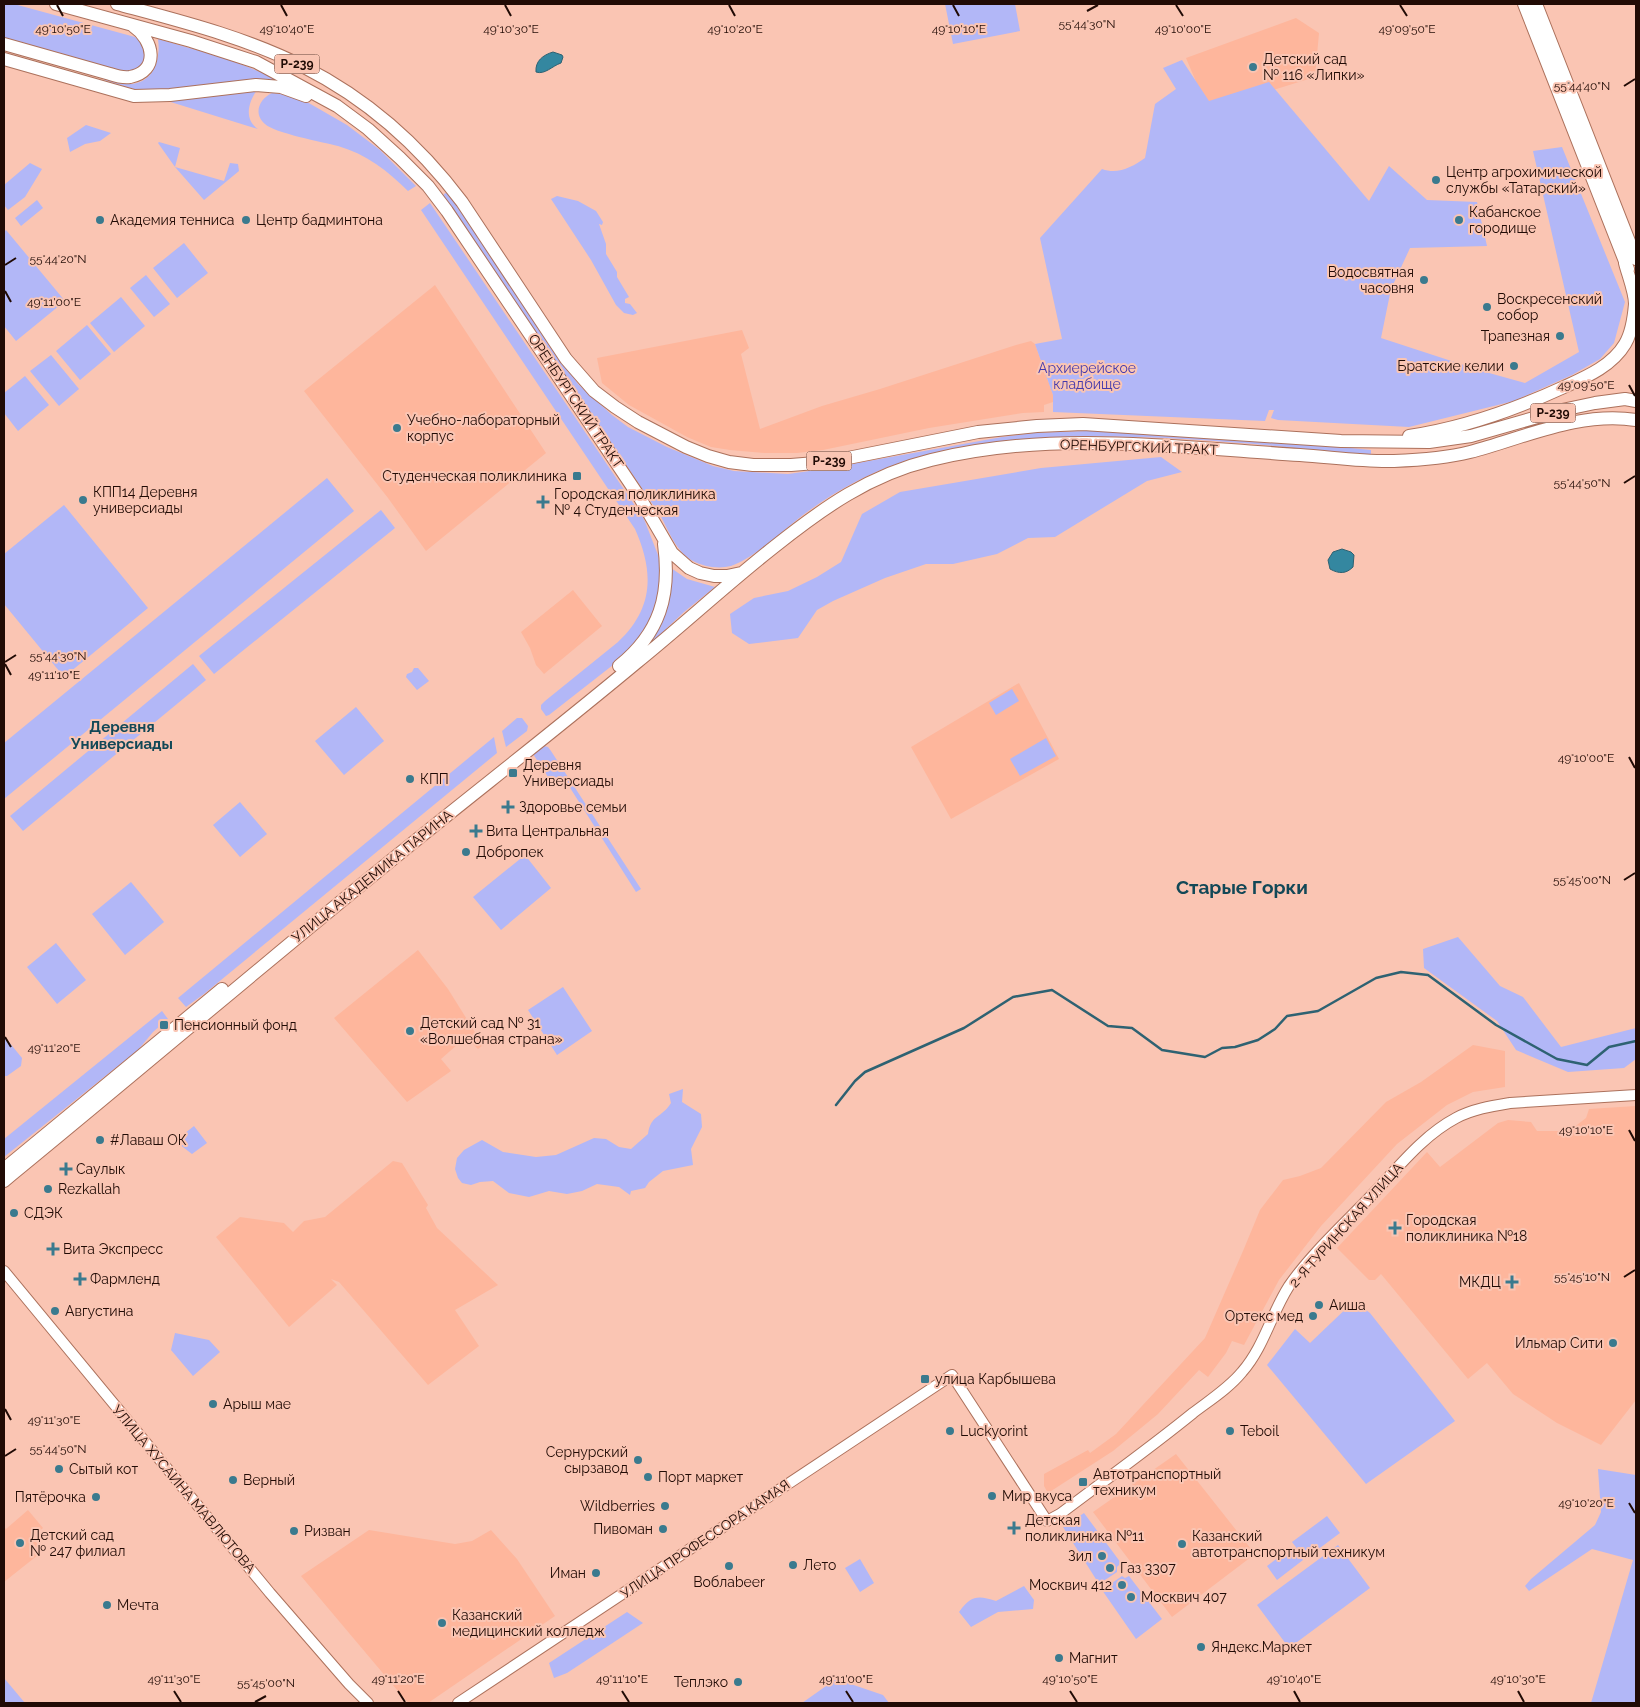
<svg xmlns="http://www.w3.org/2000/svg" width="1640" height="1707" font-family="Raleway,sans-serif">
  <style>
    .built { fill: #feb69c }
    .green { fill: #b2b7f7 }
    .water { fill: #3487a0; stroke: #2e6272 }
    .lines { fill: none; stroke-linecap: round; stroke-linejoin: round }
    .stream { stroke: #2e6272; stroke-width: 2.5 }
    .minor-casing { stroke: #ac715c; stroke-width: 12 }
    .major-casing { stroke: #ac715c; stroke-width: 14 }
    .minor { stroke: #fff; stroke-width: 10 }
    .major { stroke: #fff; stroke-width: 12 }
    .ticks { fill: none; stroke: #210b05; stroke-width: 2 }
    .poi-dot { fill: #3a7a8e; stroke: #fac5b3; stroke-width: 2 }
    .labels { text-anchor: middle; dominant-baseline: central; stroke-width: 4; stroke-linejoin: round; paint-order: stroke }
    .shield { fill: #fac5b3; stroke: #624339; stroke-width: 1 }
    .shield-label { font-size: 12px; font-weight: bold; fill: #210b05 }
    .poi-label { font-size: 14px; fill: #210b05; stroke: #fac5b3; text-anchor: start }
    .park-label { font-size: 14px; fill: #453aac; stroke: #fac5b3 }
    .street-label { font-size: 14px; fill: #210b05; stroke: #fac5b3 }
    .neighbourhood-label { font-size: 15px; font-weight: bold; fill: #124857; stroke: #fac5b3 }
    .district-label { font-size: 19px; font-weight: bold; fill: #124857; stroke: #fac5b3 }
    .ticks-label { font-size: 12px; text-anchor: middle; fill: #210b05; stroke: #fac5b3; stroke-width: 4; stroke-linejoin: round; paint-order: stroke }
  </style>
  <rect width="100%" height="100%" fill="#fac5b3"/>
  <path class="built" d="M1296 18 1319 33 1315 77 1208 110 1186 58Z
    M435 285 546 453 426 551 388 498 304 391Z
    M742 330 749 348 741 354 760 429 822 406 880 389 1016 345 1031 341 1035 344 1053 395V402L1044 405V412L1023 413 929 428 823 450 797 453H765L730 450 711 447 687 437 629 405 602 383 597 358Z
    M573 590 602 626 544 674 536 665 530 648 521 632Z
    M1019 683 1059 759 951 819 911 747Z
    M418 950 448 989 483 1045 478 1049 466 1037 441 1059 451 1071 407 1102 334 1018Z
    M1473 1045 1505 1051V1087L1473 1092 1447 1105 1397 1144 1321 1226 1279 1280 1244 1345 1232 1341 1226 1353 1208 1377 1199 1370 1158 1414 1113 1451 1048 1493 1044 1486V1474L1088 1450 1090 1453 1116 1434 1205 1338 1243 1251 1260 1210 1283 1180 1300 1176 1321 1168 1386 1102 1421 1082Z
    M1636 1106V1400L1601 1445 1557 1423 1513 1394 1487 1363 1468 1379 1381 1274 1375 1280H1369L1337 1248 1427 1152 1440 1167 1498 1123 1508 1120 1531 1122 1537 1131H1569L1586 1118 1589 1109Z
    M393 1161 402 1163 428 1205 426 1208 437 1228 498 1285 455 1310 479 1346 428 1385 339 1282 331 1279 337 1285 289 1327 216 1237 240 1217 284 1223 293 1232 304 1221 325 1217Z
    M1176 1454 1255 1554 1172 1617 1093 1512Z
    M28 1510 43 1528 32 1537 43 1551 4 1582V1527L6 1529Z
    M369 1530 455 1544 472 1541 491 1530 517 1559 555 1616 428 1703H408L301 1576Z"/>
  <path class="green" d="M4 4H14L135 37C144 44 150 58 140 67 137 69 132 71 129 73L4 40Z
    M945 4H1015L1020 31 953 44Z
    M158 39 228 59 295 86 156 91H140L104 80V78C112 81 120 84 127 84 153 85 161 60 158 39Z
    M1182 60 1209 101 1269 82 1369 201 1389 166 1427 200 1477 202 1487 246 1410 248 1391 289 1381 338 1482 371 1525 383 1579 352 1533 151 1562 147 1625 302 1614 343 1600 359 1572 375 1514 401 1409 427 1278 420 1271 418 1274 410H1269L1265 421 1053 412V395L1035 344 1062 339 1040 238 1102 169C1118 175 1132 167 1145 158L1155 104 1176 89 1163 68Z
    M257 90C249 101 243 119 258 129L161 99Z
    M272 93 281 94 307 102 347 125 380 150 416 186 408 191C388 171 366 154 338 146 323 142 274 133 265 124 253 114 259 99 272 93Z
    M86 125 111 133 100 141 85 144 70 152 67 138Z
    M159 142 180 148 175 167 224 181 230 163 238 164 239 171 204 200 175 167 158 143Z
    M30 163 42 169 25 197 8 210 4 205V185Z
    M447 192 578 384 612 415 628 427 667 447 713 466 734 471 788 474 824 469 1002 437 1033 433 1112 430 1271 440 1371 450V455C1271 446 1171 434 1070 437 1014 438 955 444 902 462 866 474 834 492 803 515 785 529 753 559 731 566 719 569 704 567 693 561 676 552 669 531 660 515L443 195Z
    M557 196 578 201 596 211 603 222 602 225 599 224 606 244V254L617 272V277L629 297 625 299V303L630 304 637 313 633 315 624 313 616 305 591 260 551 199Z
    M37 200 43 208 21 226 15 218Z
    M430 203 644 519 658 555 661 572 660 590 654 611 642 636 627 654 549 715 546 716 541 709V705L545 701 618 642C654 608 654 572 635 529L421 210Z
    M6 230 65 301 16 341 4 326V232Z
    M184 243 208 273 177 298 153 268Z
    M146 275 170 304 154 317 130 288Z
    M121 297 145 326 114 352 90 323Z
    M87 325 111 354 80 380 56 351Z
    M51 355 79 389 59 406 30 371Z
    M25 376 49 405 18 431 4 413V393Z
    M1161 457 1182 472 1147 481 1055 537 1028 538 997 554 953 564H926L885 578 833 601 817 610 798 638 749 644 732 633 730 614 754 598 788 591 817 577 841 562 862 514 900 492 1041 468Z
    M327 478 354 511 4 799V743Z
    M64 505 148 608 64 677 4 604V554Z
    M381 510 395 528 214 674 199 656Z
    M671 568 687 579 715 587 684 612 649 645Z
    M193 664 206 680 23 831 10 816Z
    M414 668H418L429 681 417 690 406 677 407 674 412 672Z
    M1012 689 1019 701 996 715 989 703Z
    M356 707 384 741 344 775 315 741Z
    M517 718H522L528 726 527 731 506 747 502 731Z
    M494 737 497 753 204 994 186 1007 178 998Z
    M1046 738 1056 756 1020 776 1010 759Z
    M544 746 548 747 551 751 641 889 636 892 567 783 561 786 555 777 550 780 533 754Z
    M240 802 267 834 240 857 213 825Z
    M525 855 551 888 501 930 473 897Z
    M131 882 164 922 125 955 92 914Z
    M1458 937 1500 986 1523 997 1561 1047 1636 1028V1059L1624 1068 1568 1072 1516 1050 1497 1021 1424 968 1423 949Z
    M56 943 86 980 57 1004 27 967Z
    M563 987 592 1031 557 1055 528 1010Z
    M162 1011 168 1019 153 1032 138 1050 4 1157V1139Z
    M4 1036 22 1058 21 1066 7 1076H4Z
    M683 1089 682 1102 701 1114 702 1127 691 1149 693 1165 663 1171 649 1182 645 1188 631 1191 630 1195 619 1187 597 1184 582 1191 567 1194 549 1191 529 1197 509 1193 493 1181 480 1182 471 1185 462 1183 458 1178 455 1169 457 1158 464 1150 482 1140 503 1152 536 1157 556 1155 594 1138 606 1139 619 1147 631 1149 648 1134C651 1114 662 1118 671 1103L669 1094Z
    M194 1126 207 1143 192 1154 175 1141Z
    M1354 1301 1370 1313 1455 1421 1366 1484 1267 1365 1295 1329 1310 1343Z
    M175 1333 209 1340 220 1352 193 1376 171 1350Z
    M1598 1469 1636 1475V1703H1591L1633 1560 1592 1549 1529 1591 1525 1586 1531 1579 1595 1525 1601 1512Z
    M1084 1513 1121 1563 1117 1567V1572L1099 1584 1063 1527Z
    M1327 1516 1340 1533 1305 1559 1292 1542Z
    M1338 1545 1370 1588 1289 1648 1257 1605Z
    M1292 1547 1303 1560 1277 1580 1267 1566Z
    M860 1559 874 1583 860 1592 845 1568Z
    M1122 1576 1125 1578 1129 1576 1162 1619 1136 1639 1102 1590Z
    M1024 1586 1034 1600 1033 1609 998 1612 971 1627 959 1612C971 1596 977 1595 996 1601Z
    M627 1612 643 1623 567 1673 554 1678 549 1663Z
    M4 1678 25 1703H4Z
    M836 1679 883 1695 889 1703H802Z"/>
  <path class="water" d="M553 52 562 55 563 57 561 63C552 66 545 75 536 72 535 61 543 55 553 52Z
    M1342 549 1351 552 1354 555 1353 567C1346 574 1339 574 1330 569L1328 560 1333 552Z"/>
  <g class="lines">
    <path class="stream" d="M836 1105 855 1081 865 1072 964 1028 1013 997 1052 990 1108 1026 1132 1028 1162 1050 1205 1057 1222 1048 1235 1047 1258 1040 1275 1029 1287 1016 1318 1011 1376 978 1401 972 1428 975 1496 1025 1557 1059 1587 1065 1609 1047 1636 1041"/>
    <g class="minor-casing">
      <path id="minor" d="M4 1271 270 1593 349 1684 368 1703
        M458 1703 952 1375 1047 1521 1060 1514C1105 1480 1150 1448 1193 1413 1210 1400 1229 1388 1242 1372 1264 1347 1271 1314 1289 1286 1311 1254 1343 1225 1370 1197 1397 1169 1422 1136 1456 1118 1473 1109 1492 1106 1510 1103L1636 1095"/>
    </g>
    <g class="major-casing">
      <path id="major" d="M56 4 191 41 256 62 337 106 368 129 400 158 428 186 447 211 640 498 672 553 689 568 700 573 714 576H727L741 573
        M117 4C180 21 245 37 304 67 367 99 420 146 462 202L566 359 594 391 615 407 638 422 686 447 708 456 729 462 753 465H791L828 462 978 432 1037 426 1083 424 1341 441 1429 442 1471 436 1562 410 1595 403 1625 399 1636 401
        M1524 4 1628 269
        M1536 4 1636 259
        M4 44 110 74C116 76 123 78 130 77 160 71 154 40 133 26
        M4 59 134 96 170 95 256 85 281 87 306 96
        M1409 436C1463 428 1514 410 1564 387 1586 377 1612 366 1625 344 1631 334 1634 316 1635 304 1635 292 1628 275 1625 263
        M619 666C660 633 671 595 664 544
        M4 1169 222 989
        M4 1181C136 1073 266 962 399 854 478 790 558 728 636 663 683 625 727 584 774 547 823 508 869 475 931 460 1051 430 1177 447 1300 455 1331 457 1363 462 1394 461 1419 460 1446 458 1470 452 1524 438 1579 411 1636 420"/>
    </g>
    <use href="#minor" class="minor"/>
    <use href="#major" class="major"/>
  </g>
  <path class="ticks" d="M57 5 63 16M281 5 287 16M505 5 511 16M729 5 735 16M953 5 959 16M1176 5 1183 16M1400 5 1407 16M1087 11 1098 5M1624 86 1635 79M5 265 16 258M5 291 11 302M1629 385 1635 396M1624 483 1635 476M5 662 16 655M5 664 11 675M1629 757 1635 768M1624 880 1635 873M5 1037 11 1047M1629 1130 1635 1141M1624 1277 1635 1270M5 1409 11 1420M5 1456 16 1449M1629 1503 1635 1513M174 1691 181 1702M398 1691 405 1702M622 1691 629 1702M846 1691 853 1702M1070 1691 1077 1702M1294 1691 1300 1702M1518 1691 1524 1702M255 1702 266 1696"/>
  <g class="poi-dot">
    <circle cx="1253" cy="67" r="5"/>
    <circle cx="1436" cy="180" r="5"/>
    <circle cx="100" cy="220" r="5"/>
    <circle cx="246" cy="220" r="5"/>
    <circle cx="1459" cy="220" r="5"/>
    <circle cx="1424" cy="280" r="5"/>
    <circle cx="1487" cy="307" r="5"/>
    <circle cx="1560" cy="336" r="5"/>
    <circle cx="1514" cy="366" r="5"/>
    <circle cx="397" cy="428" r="5"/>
    <rect x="572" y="471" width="10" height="10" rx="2.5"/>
    <circle cx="83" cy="500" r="5"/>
    <path d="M540.5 494.5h5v5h5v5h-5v5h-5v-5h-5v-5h5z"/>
    <rect x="508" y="768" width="10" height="10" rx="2.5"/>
    <circle cx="410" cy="779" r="5"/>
    <path d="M505.5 799.5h5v5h5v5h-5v5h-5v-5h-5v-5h5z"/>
    <path d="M473.5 823.5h5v5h5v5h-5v5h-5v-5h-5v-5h5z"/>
    <circle cx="466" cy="852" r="5"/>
    <rect x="159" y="1020" width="10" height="10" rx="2.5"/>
    <circle cx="410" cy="1031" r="5"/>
    <circle cx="100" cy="1140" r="5"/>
    <path d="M63.5 1161.5h5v5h5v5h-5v5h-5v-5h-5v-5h5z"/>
    <circle cx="48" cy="1189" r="5"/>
    <circle cx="14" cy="1213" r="5"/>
    <path d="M1392.5 1220.5h5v5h5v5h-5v5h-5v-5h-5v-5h5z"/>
    <path d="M50.5 1241.5h5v5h5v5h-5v5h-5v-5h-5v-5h5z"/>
    <path d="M77.5 1271.5h5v5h5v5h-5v5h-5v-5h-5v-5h5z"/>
    <path d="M1509.5 1274.5h5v5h5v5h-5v5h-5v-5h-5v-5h5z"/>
    <circle cx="1319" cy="1305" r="5"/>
    <circle cx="55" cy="1311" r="5"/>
    <circle cx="1313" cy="1316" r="5"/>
    <circle cx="1613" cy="1343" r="5"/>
    <rect x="920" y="1374" width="10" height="10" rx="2.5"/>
    <circle cx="213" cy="1404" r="5"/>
    <circle cx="950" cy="1431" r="5"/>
    <circle cx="1230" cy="1431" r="5"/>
    <circle cx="638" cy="1460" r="5"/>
    <circle cx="59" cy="1469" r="5"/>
    <circle cx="648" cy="1477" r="5"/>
    <circle cx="233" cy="1480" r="5"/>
    <rect x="1078" y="1477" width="10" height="10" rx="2.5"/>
    <circle cx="992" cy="1496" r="5"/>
    <circle cx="96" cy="1497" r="5"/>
    <circle cx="665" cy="1506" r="5"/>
    <path d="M1011.5 1520.5h5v5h5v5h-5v5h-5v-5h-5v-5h5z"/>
    <circle cx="663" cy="1529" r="5"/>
    <circle cx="294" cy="1531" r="5"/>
    <circle cx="20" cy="1543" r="5"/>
    <circle cx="1182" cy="1544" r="5"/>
    <circle cx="1102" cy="1556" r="5"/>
    <circle cx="793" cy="1565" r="5"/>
    <circle cx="729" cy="1566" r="5"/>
    <circle cx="1110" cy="1568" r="5"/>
    <circle cx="596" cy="1573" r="5"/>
    <circle cx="1122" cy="1585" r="5"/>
    <circle cx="1131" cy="1597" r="5"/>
    <circle cx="107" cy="1605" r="5"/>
    <circle cx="442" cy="1623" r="5"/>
    <circle cx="1201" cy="1647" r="5"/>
    <circle cx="1059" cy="1658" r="5"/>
    <circle cx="738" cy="1682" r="5"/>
  </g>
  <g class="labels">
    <g class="shield">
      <rect x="274.5" y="54.5" width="45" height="19" rx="4"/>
      <rect x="1530.5" y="403.5" width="45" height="19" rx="4"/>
      <rect x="806.5" y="451.5" width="45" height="19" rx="4"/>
    </g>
    <g class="shield-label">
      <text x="297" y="64">Р-239</text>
      <text x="1553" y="413">Р-239</text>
      <text x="829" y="461">Р-239</text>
    </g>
    <g class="poi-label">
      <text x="1263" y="59">Детский сад<tspan x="1263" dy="16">№ 116 «Липки»</tspan></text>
      <text x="1446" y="172">Центр агрохимической<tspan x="1446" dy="16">службы «Татарский»</tspan></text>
      <text x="1469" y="212">Кабанское<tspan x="1469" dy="16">городище</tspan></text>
      <text x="110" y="220">Академия тенниса</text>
      <text x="256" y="220">Центр бадминтона</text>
      <text x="1414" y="272" text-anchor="end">Водосвятная<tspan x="1414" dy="16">часовня</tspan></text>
      <text x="1497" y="299">Воскресенский<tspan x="1497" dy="16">собор</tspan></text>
      <text x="1550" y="336" text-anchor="end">Трапезная</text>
      <text x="1504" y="366" text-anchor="end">Братские келии</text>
      <text x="407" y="420">Учебно-лабораторный<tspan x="407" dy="16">корпус</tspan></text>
      <text x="567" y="476" text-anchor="end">Студенческая поликлиника</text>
      <text x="93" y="492">КПП14 Деревня<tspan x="93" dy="16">универсиады</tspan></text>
      <text x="554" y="494">Городская поликлиника<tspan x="554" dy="16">№ 4 Студенческая</tspan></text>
      <text x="523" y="765">Деревня<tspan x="523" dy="16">Универсиады</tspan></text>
      <text x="420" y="779">КПП</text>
      <text x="519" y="807">Здоровье семьи</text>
      <text x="486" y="831">Вита Центральная</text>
      <text x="476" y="852">Добропек</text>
      <text x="420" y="1023">Детский сад № 31<tspan x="420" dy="16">«Волшебная страна»</tspan></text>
      <text x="174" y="1025">Пенсионный фонд</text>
      <text x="110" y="1140">#Лаваш ОК</text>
      <text x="76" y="1169">Саулык</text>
      <text x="58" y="1189">Rezkallah</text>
      <text x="24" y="1213">СДЭК</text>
      <text x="1406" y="1220">Городская<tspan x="1406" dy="16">поликлиника №18</tspan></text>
      <text x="63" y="1249">Вита Экспресс</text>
      <text x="90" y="1279">Фармленд</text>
      <text x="1501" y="1282" text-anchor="end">МКДЦ</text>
      <text x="1329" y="1305">Аиша</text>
      <text x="65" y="1311">Августина</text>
      <text x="1303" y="1316" text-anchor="end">Ортекс мед</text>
      <text x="1603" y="1343" text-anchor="end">Ильмар Сити</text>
      <text x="935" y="1379">улица Карбышева</text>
      <text x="223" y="1404">Арыш мае</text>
      <text x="960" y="1431">Luckyorint</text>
      <text x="1240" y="1431">Teboil</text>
      <text x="628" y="1452" text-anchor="end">Сернурский<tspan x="628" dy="16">сырзавод</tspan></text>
      <text x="69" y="1469">Сытый кот</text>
      <text x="1093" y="1474">Автотранспортный<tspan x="1093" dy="16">техникум</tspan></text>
      <text x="658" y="1477">Порт маркет</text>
      <text x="243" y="1480">Верный</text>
      <text x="1002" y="1496">Мир вкуса</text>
      <text x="86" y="1497" text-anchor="end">Пятёрочка</text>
      <text x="655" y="1506" text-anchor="end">Wildberries</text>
      <text x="1025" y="1520">Детская<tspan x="1025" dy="16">поликлиника №11</tspan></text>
      <text x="653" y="1529" text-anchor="end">Пивоман</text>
      <text x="304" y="1531">Ризван</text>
      <text x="30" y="1535">Детский сад<tspan x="30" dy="16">№ 247 филиал</tspan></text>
      <text x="1192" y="1536">Казанский<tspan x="1192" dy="16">автотранспортный техникум</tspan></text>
      <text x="1092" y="1556" text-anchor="end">Зил</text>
      <text x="803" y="1565">Лето</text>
      <text x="1120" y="1568">Газ 3307</text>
      <text x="586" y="1573" text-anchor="end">Иман</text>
      <text x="729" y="1582" text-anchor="middle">Воблаbeer</text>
      <text x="1112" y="1585" text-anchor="end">Москвич 412</text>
      <text x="1141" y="1597">Москвич 407</text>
      <text x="117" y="1605">Мечта</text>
      <text x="452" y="1615">Казанский<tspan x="452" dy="16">медицинский колледж</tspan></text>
      <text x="1211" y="1647">Яндекс.Маркет</text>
      <text x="1069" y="1658">Магнит</text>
      <text x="728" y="1682" text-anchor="end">Теплэко</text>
    </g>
    <g class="park-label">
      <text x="1087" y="368">Архиерейское<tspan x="1087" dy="16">кладбище</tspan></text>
    </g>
    <g class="street-label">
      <text transform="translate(576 401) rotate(56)">ОРЕНБУРГСКИЙ ТРАКТ</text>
      <text transform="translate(1139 447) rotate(2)">ОРЕНБУРГСКИЙ ТРАКТ</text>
      <text transform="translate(372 876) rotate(-39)">УЛИЦА АКАДЕМИКА ПАРИНА</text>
      <text transform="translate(1346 1225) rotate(-48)">2-Я ТУРИНСКАЯ УЛИЦА</text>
      <text transform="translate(184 1489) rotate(50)">УЛИЦА ХУСАИНА МАВЛЮТОВА</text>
      <text transform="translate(705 1539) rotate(-34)">УЛИЦА ПРОФЕССОРА КАМАЯ</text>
    </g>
    <g class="neighbourhood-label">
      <text x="122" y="727">Деревня<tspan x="122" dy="17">Универсиады</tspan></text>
    </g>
    <g class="district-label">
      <text x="1242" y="887">Старые Горки</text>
    </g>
  </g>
  <g class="ticks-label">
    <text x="1087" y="28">55°44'30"N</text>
    <text x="1407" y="33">49°09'50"E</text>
    <text x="63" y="33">49°10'50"E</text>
    <text x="511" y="33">49°10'30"E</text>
    <text x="735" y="33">49°10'20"E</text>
    <text x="959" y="33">49°10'10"E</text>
    <text x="1183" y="33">49°10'00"E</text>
    <text x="287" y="33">49°10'40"E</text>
    <text x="1582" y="90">55°44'40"N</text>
    <text x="58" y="263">55°44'20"N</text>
    <text x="54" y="306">49°11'00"E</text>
    <text x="1586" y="389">49°09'50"E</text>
    <text x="1582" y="487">55°44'50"N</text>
    <text x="58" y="660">55°44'30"N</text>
    <text x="54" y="679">49°11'10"E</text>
    <text x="1586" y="762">49°10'00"E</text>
    <text x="1582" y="884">55°45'00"N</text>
    <text x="54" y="1052">49°11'20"E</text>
    <text x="1586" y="1134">49°10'10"E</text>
    <text x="1582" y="1281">55°45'10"N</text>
    <text x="54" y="1424">49°11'30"E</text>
    <text x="58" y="1453">55°44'50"N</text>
    <text x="1586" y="1507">49°10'20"E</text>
    <text x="174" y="1683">49°11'30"E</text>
    <text x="398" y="1683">49°11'20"E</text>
    <text x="622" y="1683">49°11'10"E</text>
    <text x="846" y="1683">49°11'00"E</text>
    <text x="1070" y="1683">49°10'50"E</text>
    <text x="1294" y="1683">49°10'40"E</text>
    <text x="1518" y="1683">49°10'30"E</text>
    <text x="266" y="1687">55°45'00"N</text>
  </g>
  <rect width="1640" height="1707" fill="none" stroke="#210b05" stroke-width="10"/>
</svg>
